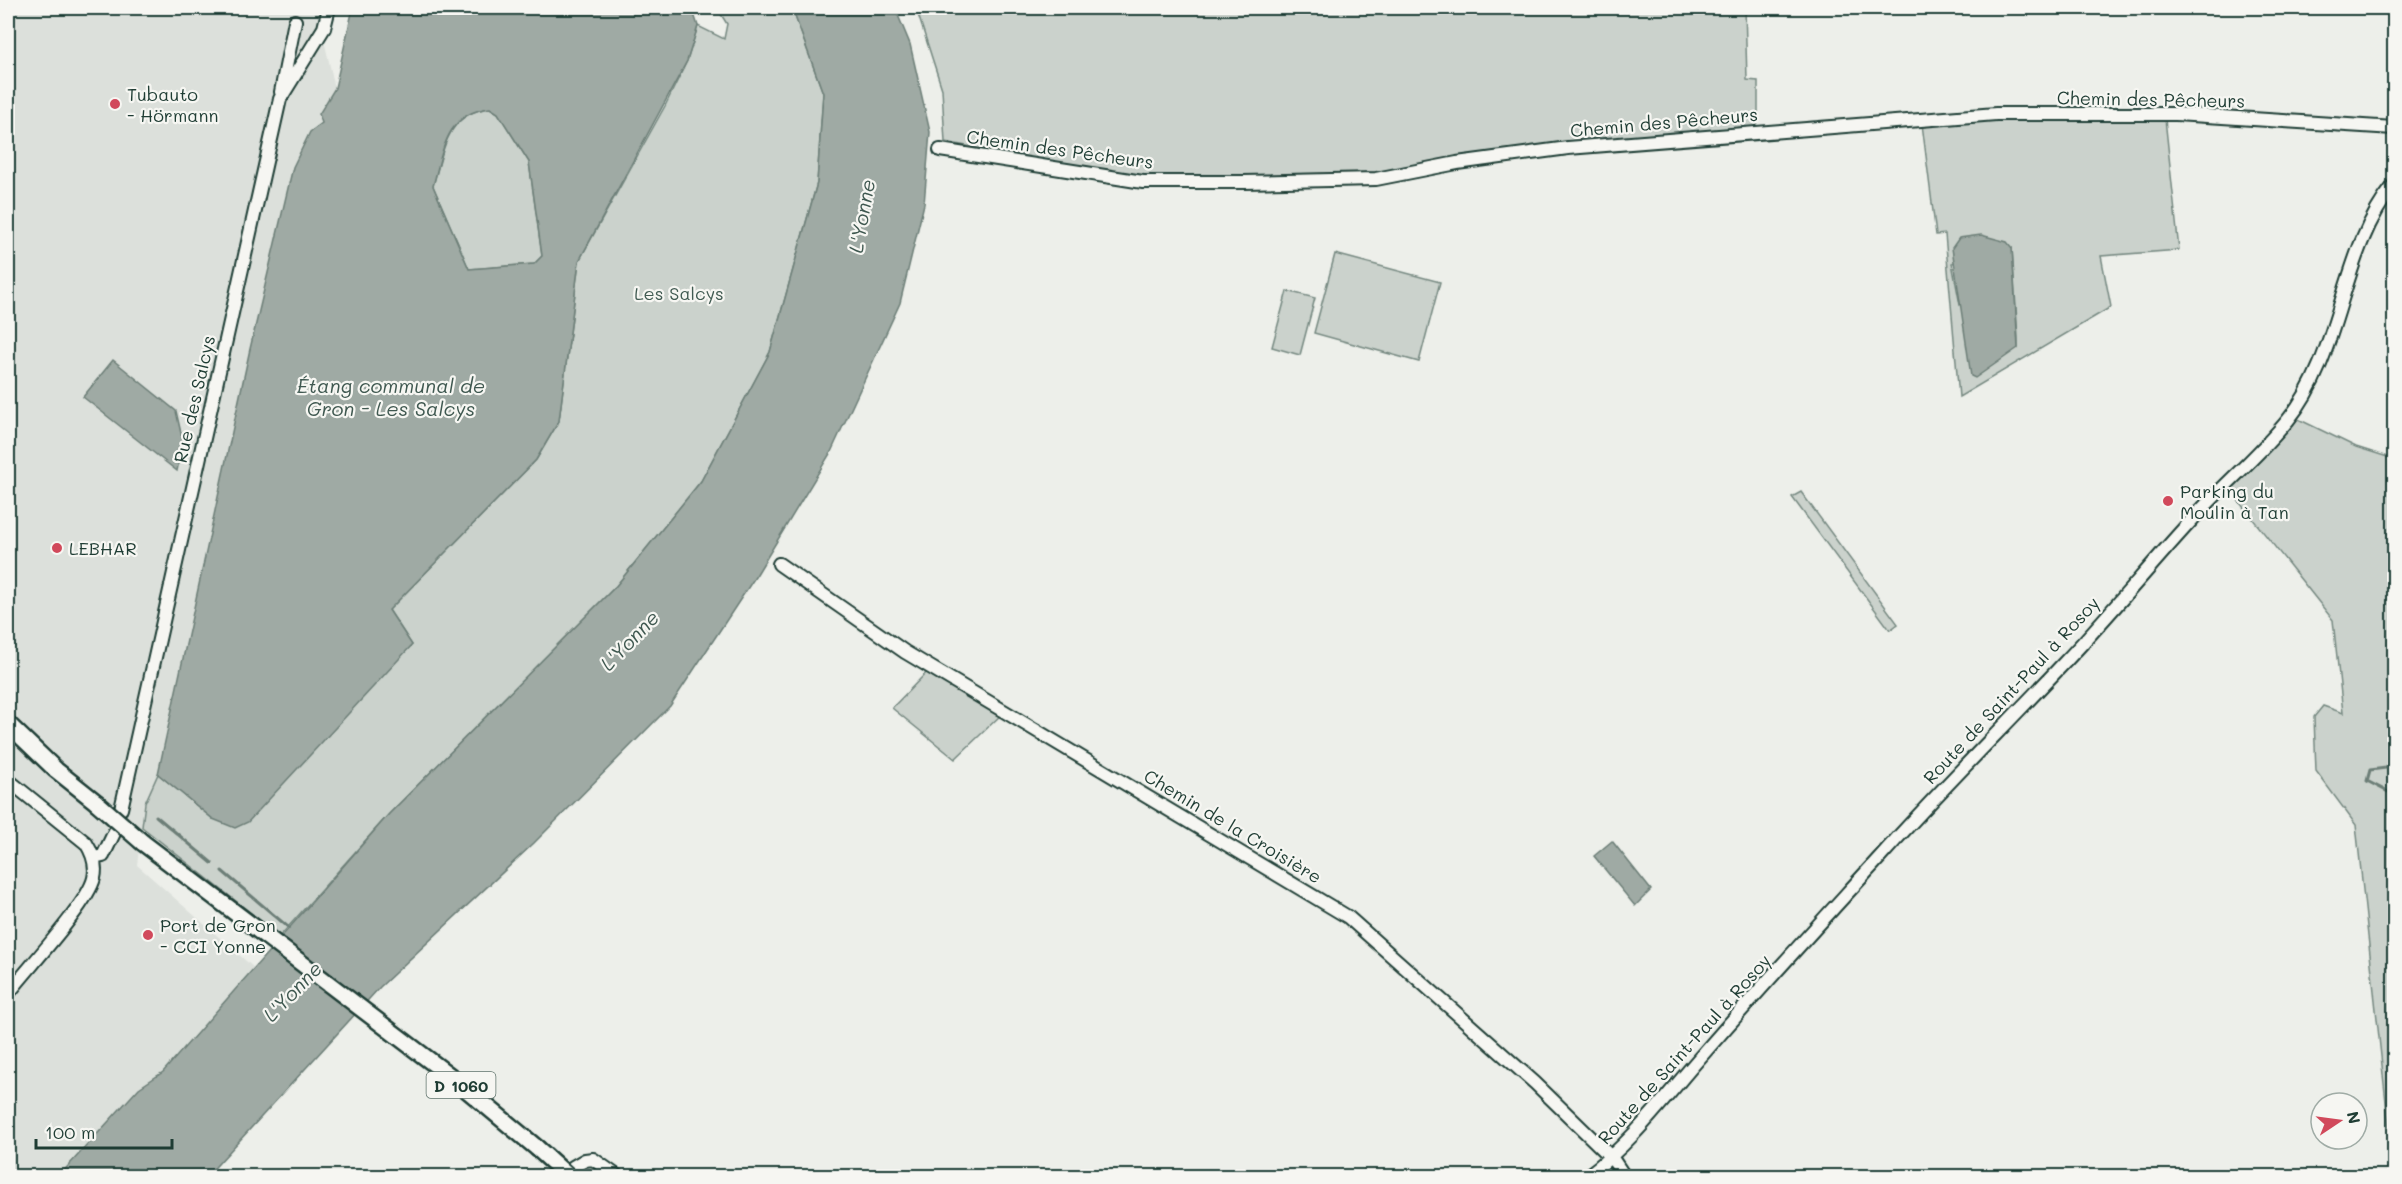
<svg xmlns="http://www.w3.org/2000/svg" width="2402" height="1184" font-family="Mali,sans-serif">
  <style>
    .built { fill: #dce0db }
    .green { fill: #cbd2cc; stroke: #758880; stroke-width: 1.5; fill-rule: evenodd }
    .water { fill: #9faaa4; stroke: #6c7e77; stroke-width: 1.5; fill-rule: evenodd }
    .lines { fill: none; stroke-linecap: round; stroke-linejoin: round }
    .stream { stroke: #6c7e77; stroke-width: 3 }
    .minor-casing { stroke: #1f3d34; stroke-width: 16 }
    .major-casing { stroke: #1f3d34; stroke-width: 20 }
    .minor { stroke: #f6f6f2; stroke-width: 12 }
    .major { stroke: #f6f6f2; stroke-width: 15 }
    .major-bridge-casing { stroke: #1f3d34; stroke-width: 20; stroke-linecap: butt }
    .major-bridge { stroke: #f6f6f2; stroke-width: 15 }
    .poi-dot { fill: #d1495b; stroke: #f6f6f2; stroke-width: 2 }
    .labels { text-anchor: middle; dominant-baseline: central; stroke-width: 4.5; stroke-linejoin: round; paint-order: stroke }
    .shield { fill: #f6f6f2; stroke: #60746d; stroke-width: 1.5 }
    .shield-label { font-size: 16px; font-weight: bold; fill: #1f3d34 }
    .poi-label { font-size: 18px; fill: #1f3d34; stroke: #f6f6f2; text-anchor: start }
    .street-label { font-size: 18px; fill: #1f3d34; stroke: #f6f6f2 }
    .park-label { font-size: 18px; fill: #415b52; stroke: #f6f6f2 }
    .water-label { font-size: 20px; font-style: italic; fill: #3f5850; stroke: #f6f6f2 }
  </style>
  <rect width="100%" height="100%" fill="#edefea"/>
  <filter id="ink" filterUnits="userSpaceOnUse"><feTurbulence type="fractalNoise" baseFrequency=".0167" numOctaves="2"/><feDisplacementMap in="SourceGraphic" scale="12" xChannelSelector="R" yChannelSelector="G"/><feConvolveMatrix kernelMatrix="1 2 1 2 8 2 1 2 1" color-interpolation-filters="sRGB"/></filter>
  <g filter="url(#ink)">
    <path class="built" d="M8 8H325L321 27 335 88 319 114 322 123 293 167 250 349 158 774 145 803 137 865 254 968 163 1072 139 1088 59 1176H8Z"/>
    <path class="green" d="M717 8H792L823 93 817 183 770 352 701 481 616 586 389 814 280 936 142 827 145 803 158 774 213 819 412 645 389 610 536 460 559 421 579 261 665 106 687 61 698 26 724 39 727 24Z
      M916 8H1745L1747 80 1758 81V121L1753 129 1376 176 1145 179 945 142 942 89Z
      M490 108 498 113 529 162 542 256 534 264 469 269 433 186C444 150 446 113 490 108Z
      M1999 119H2165L2179 250 2101 256 2111 307 1959 397 1945 234 1936 235 1922 124ZM2012 248 2018 337V348L1960 305 1952 263Z
      M1335 254 1440 282 1419 362 1314 333Z
      M1287 291 1315 298 1300 355 1272 347Z
      M2296 418 2356 447 2394 459V1176L2356 825 2316 771 2314 717 2323 706 2343 713 2333 620 2229 489Z
      M1801 492 1898 624 1890 630 1792 497Z
      M928 671 1001 715 955 759 892 708Z"/>
    <path class="water" d="M353 8H692L698 26 687 61 579 261 559 421 536 460 389 610 412 645 248 822 235 828 213 819 158 774 250 349 293 167 310 132 322 123 319 114 335 88ZM490 108 498 113 529 162 542 256 534 264 469 269 433 186C443 150 446 113 490 108Z
      M792 8H895L910 44 930 132 924 204 900 303 831 452 757 574 670 706 534 843 380 987 207 1176H59L139 1088 163 1072 389 814 616 586 701 481 770 352 817 183 823 93Z
      M1981 235 2007 242 2012 248 2018 348 1975 378 1971 376 1952 248 1959 238Z
      M113 360 176 411 183 442 177 471 83 397Z
      M1612 841 1651 890 1635 906 1594 856Z"/>
    <g class="lines">
      <path class="stream" d="M2394 767 2370 770 2367 781 2394 795
        M156 816 212 863
        M2394 817C2390 826 2390 845 2394 853
        M222 871 288 927"/>
      <g class="minor-casing">
        <path id="minor" d="M281 92 295 21
          M940 150 1143 182H1244L1376 179 1457 163 1568 148 1996 114H2176L2394 128
          M779 564 905 652 1348 917 1535 1083 1612 1158 1624 1176
          M8 780 86 843C93 854 97 865 94 878 88 904 27 969 8 994
          M121 809 280 99 324 28 329 8
          M94 858 103 856 115 831
          M573 1167 585 1160 593 1159 617 1176
          M1587 1176C1632 1143 1666 1096 1703 1054 1761 987 1821 922 1881 856 1940 790 2003 728 2064 663 2107 618 2147 569 2189 523 2221 487 2258 457 2288 420 2343 352 2339 253 2394 185"/>
      </g>
      <g class="major-casing">
        <path id="major" d="M8 724 56 770 96 802
          M142 842 454 1079 537 1148"/>
      </g>
      <use href="#minor" class="minor"/>
      <use href="#major" class="major"/>
      <g class="major-bridge-casing">
        <path id="major-bridge" d="M96 802 142 842
          M537 1148 568 1176"/>
      </g>
      <use href="#major-bridge" class="major-bridge"/>
    </g>
  </g>
  <g class="poi-dot">
    <circle cx="115" cy="104" r="6"/>
    <circle cx="2168" cy="501" r="6"/>
    <circle cx="57" cy="548" r="6"/>
    <circle cx="148" cy="935" r="6"/>
  </g>
  <g class="labels">
    <rect class="shield" x="426.5" y="1072" width="69" height="26" rx="4.5"/>
    <g class="shield-label">
      <text x="461" y="1085">D 1060</text>
    </g>
    <g class="poi-label">
      <text x="127" y="94">Tubauto<tspan x="127" dy="21">- Hörmann</tspan></text>
      <text x="2180" y="491">Parking du<tspan x="2180" dy="21">Moulin à Tan</tspan></text>
      <text x="69" y="548">LEBHAR</text>
      <text x="160" y="925">Port de Gron<tspan x="160" dy="21">- CCI Yonne</tspan></text>
    </g>
    <g class="street-label">
      <text transform="translate(2151 99) rotate(1)">Chemin des Pêcheurs</text>
      <text transform="translate(1664 122) rotate(-5)">Chemin des Pêcheurs</text>
      <text transform="translate(1060 149) rotate(8)">Chemin des Pêcheurs</text>
      <text transform="translate(194 399) rotate(-77)">Rue des Salcys</text>
      <text transform="translate(2011 690) rotate(-47)">Route de Saint-Paul à Rosoy</text>
      <text transform="translate(1233 826) rotate(31)">Chemin de la Croisière</text>
      <text transform="translate(1684 1049) rotate(-48)">Route de Saint-Paul à Rosoy</text>
    </g>
    <g class="park-label">
      <text x="679" y="293">Les Salcys</text>
    </g>
    <g class="water-label">
      <text transform="translate(861 216) rotate(-80)">L'Yonne</text>
      <text x="391" y="385">Étang communal de<tspan x="391" dy="23">Gron - Les Salcys</tspan></text>
      <text transform="translate(629 640) rotate(-46)">L'Yonne</text>
      <text transform="translate(292 991) rotate(-46)">L'Yonne</text>
    </g>
  </g>
  <rect width="2402" height="1184" fill="none" stroke="#f6f6f2" stroke-width="30"/>
  <rect x="15" y="15" width="2372" height="1154" fill="none" stroke="#1f3d34" stroke-width="2" filter="url(#ink)"/>
  <g transform="translate(2339 1121) rotate(77)"><circle r="28" fill="#f6f6f2" stroke="#a0aca6" stroke-width="1.5"/>
  <path d="M0-4.5L10 22L0 15L-10 22Z" fill="#d1495b"/>
  <text y="-9" font-size="16" font-weight="bold" text-anchor="middle" fill="#1f3d34">N</text>
  </g>
  <path d="M36 1139v9h136v-9" fill="none" stroke="#1f3d34" stroke-width="3"/>
  <text x="45" y="1139" font-size="18" fill="#1f3d34" stroke="#f6f6f2" stroke-width="4.5" paint-order="stroke">100 m</text>
</svg>
